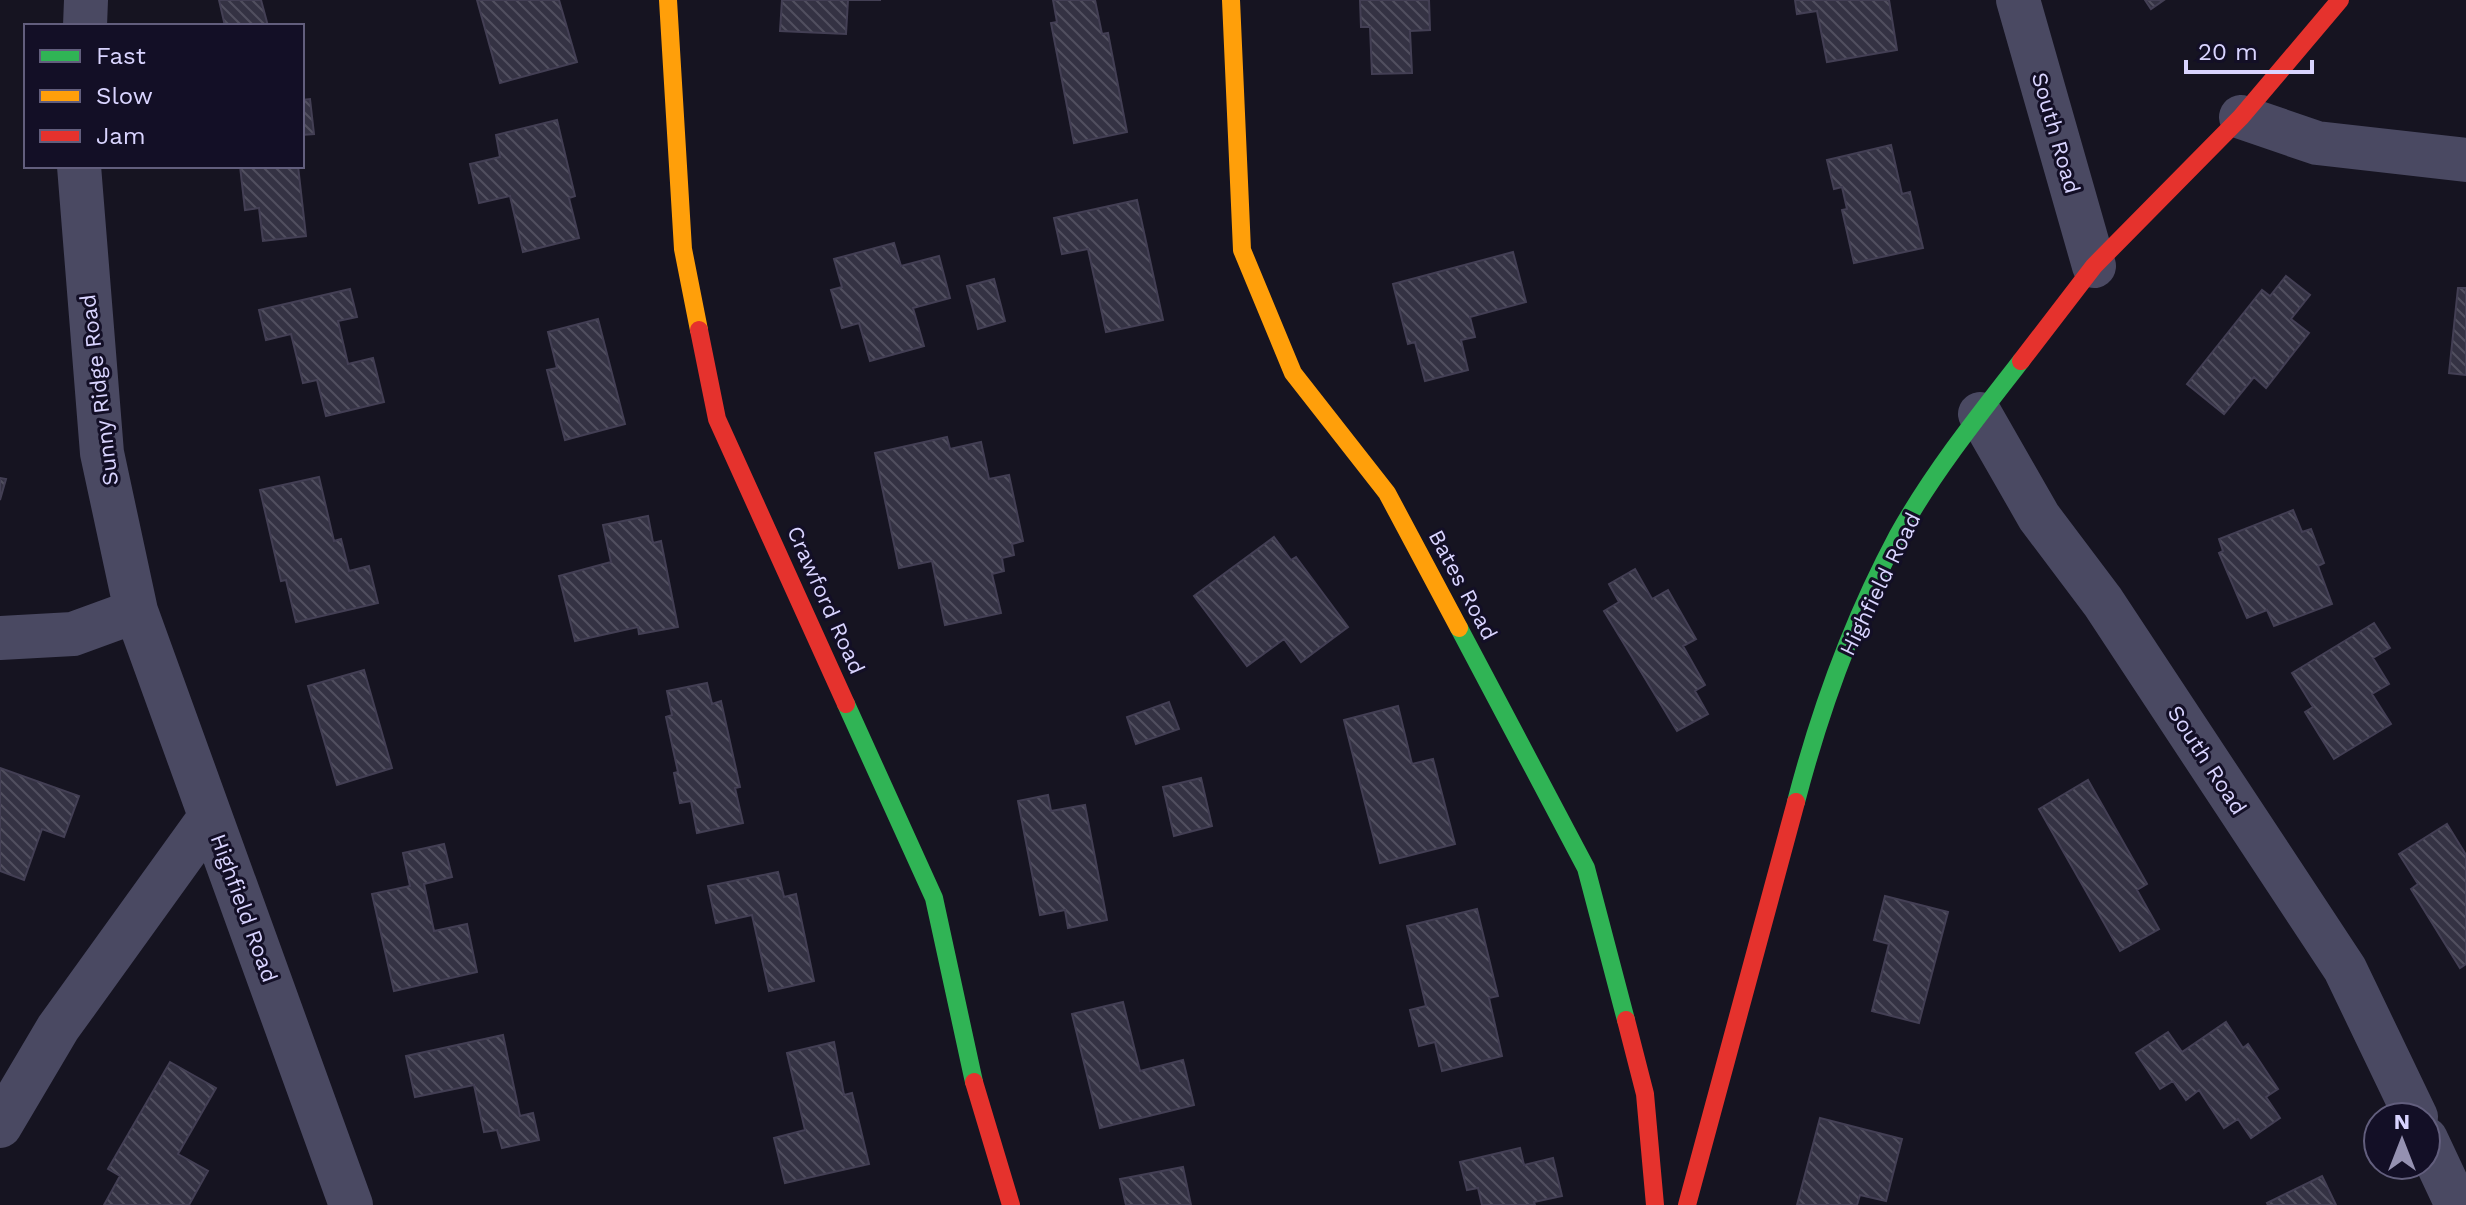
<svg xmlns="http://www.w3.org/2000/svg" width="2466" height="1205" font-family="'Work Sans',sans-serif">
  <style>
    .building { fill: url(#building-back-hatch); stroke: #433f54; stroke-width: 2 }
    .lines { fill: none; stroke-linecap: round; stroke-linejoin: round }
    .street { stroke: #4a4962; stroke-width: 44 }
    .fast { stroke: #30b455; stroke-width: 18 }
    .slow { stroke: #ff9f0a; stroke-width: 18 }
    .jam { stroke: #e5322d; stroke-width: 18 }
    .labels { text-anchor: middle; dominant-baseline: central; stroke-width: 6; stroke-linejoin: round; paint-order: stroke }
    .street-label { font-size: 22px; fill: #d9d4ff; stroke: #130f26 }
  </style>
  <defs>
    <pattern id="building-back-hatch" width="6" height="6" patternUnits="userSpaceOnUse" patternTransform="scale(2)"><rect width="6" height="6" fill="#343243"/><path d="M-1 5l2 2M0 0l6 6M5-1l2 2" fill="none" stroke="#514f5f"/></pattern>
  </defs>
  <rect width="100%" height="100%" fill="#161421"/>
  <path class="building" d="M219 0H261L268 26H225Z
    M477 0H559L577 62 500 83Z
    M782 0H881H848L846 34 780 31Z
    M1053 0H1095L1102 34 1108 33 1127 132 1074 143 1051 23 1057 22Z
    M1360 0H1429L1430 30 1410 31 1412 73 1372 74 1370 27H1361Z
    M1795 0H1889L1897 50 1827 62 1817 11 1797 14Z
    M2145 0H2164L2151 9Z
    M310 99 314 134 302 135V100Z
    M557 120 575 196 569 198 579 238 523 252 510 196 479 203 470 164 500 157 496 135Z
    M1891 145 1902 194 1910 192 1923 248 1854 263 1842 210 1847 209 1842 187 1834 189 1827 160Z
    M240 166H298L306 236 263 241 259 208 245 210Z
    M1137 200 1163 320 1106 332 1088 249 1062 254 1054 218Z
    M894 243 901 266 939 256 950 298 913 308 924 346 870 361 859 323 842 328 831 290 842 287 834 259Z
    M1513 252 1526 302 1470 317 1475 337 1461 340 1468 370 1425 381 1415 342 1408 344 1393 284Z
    M2286 276 2310 295 2291 319 2309 333 2266 388 2254 377 2224 414 2187 384 2262 290 2270 296Z
    M994 279 1005 321 978 329 967 286Z
    M2458 288H2466V375L2449 373Z
    M350 289 357 317 338 321 348 364 373 358 384 402 326 416 317 380 303 383 291 334 266 340 259 310Z
    M598 319 625 424 565 440 547 370 557 368 548 332Z
    M947 437 950 449 981 442 989 479 1009 475 1023 541 1012 544 1014 555 1002 558 1004 571 992 574 1001 613 945 625 932 561 899 568 875 453Z
    M319 477 334 541 341 539 349 571 369 566 378 603 296 622 286 580 281 581 260 490Z
    M0 478 6 479 0 500Z
    M2293 510 2302 532 2311 529 2324 563 2318 566 2332 604 2274 626 2267 610 2247 618 2219 553 2223 551 2219 539Z
    M648 516 653 543 661 541 678 627 639 634 638 627 575 641 559 576 611 562 603 525Z
    M1274 537 1291 560 1296 557 1348 627 1301 662 1284 639 1247 666 1194 596Z
    M1635 569 1652 599 1668 590 1696 639 1683 646 1705 685 1695 691 1708 714 1677 731 1604 611 1619 602 1609 584Z
    M2374 623 2390 648 2373 658 2389 684 2372 694 2391 724 2334 759 2305 712 2313 707 2292 673Z
    M364 670 392 768 337 785 308 686Z
    M707 683 712 704 721 701 740 787 735 788 743 823 697 833 691 801 680 803 674 773 678 772 666 717 672 715 667 691Z
    M1169 702 1179 729 1136 744 1127 717Z
    M1398 706 1412 764 1433 759 1455 844 1380 863 1344 720Z
    M0 768 79 796 64 837 42 829 24 880 0 871Z
    M1201 778 1212 826 1174 836 1163 787Z
    M2088 780 2147 884 2137 890 2159 929 2120 951 2039 809Z
    M1048 795 1051 811 1085 805 1107 920 1068 928 1065 910 1040 915 1018 801Z
    M2447 824 2466 855V964L2460 968 2411 889 2418 884 2399 854Z
    M444 844 452 877 424 884 434 931 467 924 477 972 394 991 372 894 410 886 403 853Z
    M778 872 784 897 796 894 814 981 769 991 752 915 716 923 708 886Z
    M1885 896 1948 912 1919 1023 1872 1011 1889 944 1874 940Z
    M1477 909 1498 996 1489 998 1502 1056 1442 1071 1435 1042 1419 1046 1410 1010 1426 1006 1407 926Z
    M1123 1002 1140 1071 1183 1060 1194 1105 1100 1128 1072 1014Z
    M2226 1022 2243 1048 2248 1044 2278 1089 2266 1097 2280 1118 2251 1138 2238 1119 2224 1128 2199 1090 2186 1100 2173 1081 2160 1089 2136 1053 2168 1032 2182 1052Z
    M503 1035 520 1116 533 1113 539 1140 502 1148 497 1130 484 1132 474 1085 415 1097 406 1056Z
    M834 1042 844 1095 852 1093 869 1164 785 1183 774 1138 805 1130 787 1053Z
    M170 1062 216 1088 178 1154 208 1171 189 1205H104L120 1176 108 1169Z
    M1820 1118 1902 1139 1886 1201 1860 1195 1857 1205H1797Z
    M1520 1148 1524 1165 1553 1158 1562 1196 1534 1202 1535 1205H1482L1478 1188 1467 1190 1460 1162Z
    M1183 1167 1191 1205H1126L1120 1179Z
    M2322 1176 2336 1205H2268L2267 1203Z"/>
  <g class="lines">
    <path class="street" d="M2018 0 2094 266
      M85 26 86 0
      M2241 117 2317 143 2466 160
      M79 166 102 453 136 611 351 1205
      M1980 414 2039 517 2103 602 2345 969 2416 1117
      M0 638 73 634 136 611
      M0 1126 58 1028 210 817
      M2426 1139 2457 1205"/>
    <path class="fast" d="M1459 628 1586 868 1626 1020
      M846 704 934 898 974 1082
      M1796 802C1820 710 1853 619 1898 535 1932 474 1978 416 2021 361"/>
    <path class="slow" d="M668 0 683 249 699 330
      M1231 0 1242 250 1293 373 1387 493 1459 628"/>
    <path class="jam" d="M699 330 717 419 846 704
      M2021 361 2094 266 2241 117 2340 0
      M1626 1020 1645 1094 1655 1205
      M974 1082 1011 1205
      M1687 1205 1796 802"/>
  </g>
  <g class="labels">
    <g class="street-label">
      <text transform="translate(2056 133) rotate(74)">South Road</text>
      <text transform="translate(99 390) rotate(-97)">Sunny Ridge Road</text>
      <text transform="translate(1880 584) rotate(-64)">Highfield Road</text>
      <text transform="translate(1463 585) rotate(62)">Bates Road</text>
      <text transform="translate(826 600) rotate(66)">Crawford Road</text>
      <text transform="translate(2207 760) rotate(57)">South Road</text>
      <text transform="translate(244 908) rotate(70)">Highfield Road</text>
    </g>
  </g>
  <rect x="24" y="24" width="280" height="144" fill="#130f26" stroke="#625e7d" stroke-width="2"/>
  <rect x="40" y="50" width="40" height="12" fill="#30b455" stroke="#625e7d" stroke-width="2"/>
  <text x="96" y="64" font-size="24" fill="#d9d4ff">Fast</text>
  <rect x="40" y="90" width="40" height="12" fill="#ff9f0a" stroke="#625e7d" stroke-width="2"/>
  <text x="96" y="104" font-size="24" fill="#d9d4ff">Slow</text>
  <rect x="40" y="130" width="40" height="12" fill="#e5322d" stroke="#625e7d" stroke-width="2"/>
  <text x="96" y="144" font-size="24" fill="#d9d4ff">Jam</text>
  <g transform="translate(2402 1141)"><circle r="38" fill="#130f26" stroke="#625e7d" stroke-width="2"/>
  <path d="M0-6L14 30L0 20L-14 30Z" fill="#9591b1"/>
  <text y="-12" font-size="22" font-weight="bold" text-anchor="middle" fill="#d9d4ff">N</text>
  </g>
  <path d="M2186 60v12h126v-12" fill="none" stroke="#d9d4ff" stroke-width="4"/>
  <text x="2198" y="60" font-size="24" fill="#d9d4ff" stroke="#130f26" stroke-width="6" paint-order="stroke">20 m</text>
</svg>
